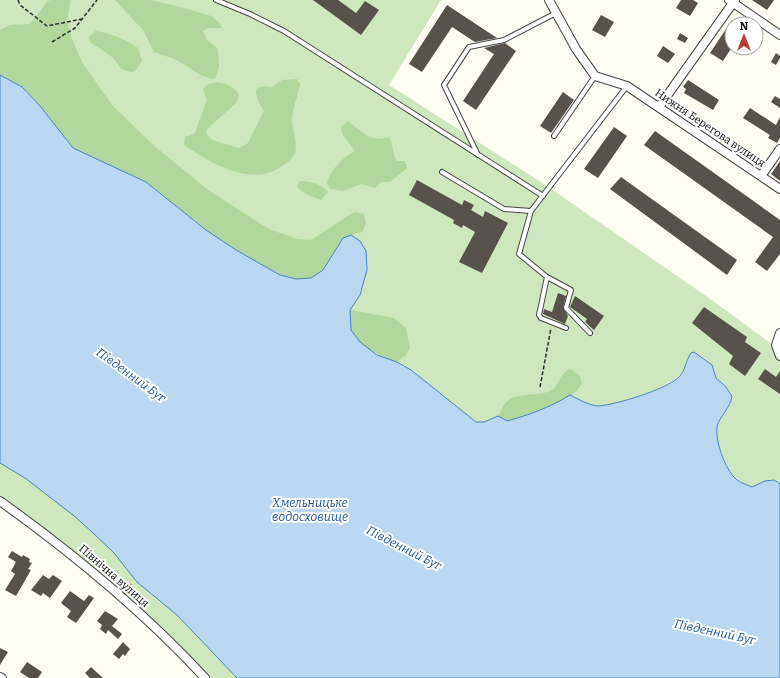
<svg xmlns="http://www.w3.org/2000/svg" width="780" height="678" font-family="Bitter,serif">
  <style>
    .green { fill: #cee7be }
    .forest { fill: #b1d79e }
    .water { fill: #bbd7f2; stroke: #4783c4 }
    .building { fill: #58524d }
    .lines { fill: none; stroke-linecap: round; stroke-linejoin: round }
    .service-casing { stroke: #434343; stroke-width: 6 }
    .minor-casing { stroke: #434343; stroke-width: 10 }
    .path { stroke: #323232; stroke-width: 1.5; stroke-dasharray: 4 2; stroke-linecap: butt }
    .service { stroke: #fff; stroke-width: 4 }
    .minor { stroke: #fff; stroke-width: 8 }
    .labels { text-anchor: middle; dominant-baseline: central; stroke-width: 4; stroke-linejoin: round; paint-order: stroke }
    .street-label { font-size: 11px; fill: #101010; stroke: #fff }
    .water-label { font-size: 12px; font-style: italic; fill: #20569a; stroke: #fff }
  </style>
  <rect width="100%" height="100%" fill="#fefdf3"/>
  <path class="green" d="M0 0H441L389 85 544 184 709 298 780 350V484L773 480 765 481 752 487C745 484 739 482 734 476 725 467 713 436 718 424 723 413 735 406 730 391L716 378 712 365 688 357C686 365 684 371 679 376 667 389 617 405 599 406 589 406 578 399 570 395L556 404 493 418 484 422H476L411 370 378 355 350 310C353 305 358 299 360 294 369 273 372 249 351 235L323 270 0 75Z
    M0 463 25 478 73 515 92 532 114 553 137 582 177 615 237 678H210C146 609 76 551 0 496Z"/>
  <path class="forest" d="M51 0H71L67 21 72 39 82 62 112 105 152 144 208 190 269 229 297 239 311 240 354 212 364 214 366 224 362 232 351 235 338 244 334 254 323 270 311 278 296 279 280 275 236 250 206 230 146 182 73 148 40 106 22 87 0 75V30L10 25 30 24 48 1Z
    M115 0H151L184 8 211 16 219 22 222 28H208L203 31 207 40 218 49 219 67 215 79C200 78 192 68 178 61 171 57 162 55 154 52L143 30Z
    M95 31C112 33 124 39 138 48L142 61 136 70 132 72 121 69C115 56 101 50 90 42L89 37Z
    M297 79 300 84C298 97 291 110 292 123 293 133 298 144 295 153 292 159 287 163 282 166 252 188 210 163 184 145L185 137 195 133 207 100 203 89C212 77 233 83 239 95L236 103 207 129 206 133 212 140 239 148 248 143 264 111C256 97 248 83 272 87L282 80Z
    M348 121C363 132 369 143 389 137 394 145 391 153 397 161H405L407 168 390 182H381L375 188 361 184 343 191 330 189 327 183C331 169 342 158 355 151L342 134 341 127Z
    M300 181C309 181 323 184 328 192L321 200C313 197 302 194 297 186Z
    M350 310 394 318 406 328 410 348 406 355 397 362C383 357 355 346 351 329 349 323 350 316 350 310Z
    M571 369 580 376 582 384C573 401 526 416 507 421L498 416C500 413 502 409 504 405 514 389 539 399 553 389 560 384 560 371 571 369Z"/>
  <path class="water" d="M0 75 22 87 40 106 73 148 146 182 206 230 236 250 280 275 296 279 311 278 323 270 343 238 351 235 360 241 366 251 367 270 360 295 350 310 351 330 360 342 377 355 397 362 411 370 476 422H484L498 416 507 421C529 415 551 407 570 395 578 399 590 406 599 406 618 404 664 390 678 378 686 371 685 361 691 353L694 352 712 365 716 378 726 387 732 396C730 409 720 416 717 426 715 441 724 465 733 476 738 482 745 484 752 487L765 481 774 480 780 484V678H237L177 615 137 582 114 553 92 532 73 515 25 478 0 463Z"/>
  <path class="building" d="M313 0H338L356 13 365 1 379 10 361 35Z
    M681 0H693L698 3 690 16 676 8Z
    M752 0H774L767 10Z
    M447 5 497 38 475 42 452 27 422 72 409 64Z
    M601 15 614 22 605 37 592 30Z
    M732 20V47L723 61 710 53Z
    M680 33 688 38 685 43 677 39Z
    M505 43 516 51 476 110 463 101 494 54 484 48Z
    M663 46 675 54 668 63 657 56Z
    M776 53 780 56V58L776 65 771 62Z
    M688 80 719 100 713 110 684 93 686 89 683 87Z
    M563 92 574 100 551 133 540 126Z
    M775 96 780 99V108L771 102Z
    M750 108 776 125 780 117V138L777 143 768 138 770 135 743 118Z
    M614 127 627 136 598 178 584 169Z
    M655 131 780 220V254L767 271 755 262 773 237 644 145Z
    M780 161V181L771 174Z
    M621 177 737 260 727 275 610 189Z
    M417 180 462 205 464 200 474 205 471 210 483 217 485 211 508 223 482 273 459 262 475 232 463 225 462 228 453 223 454 220 409 195Z
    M558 293 566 296 563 307 568 316 565 324 543 314 544 309 552 312Z
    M575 296 604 316 594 330 585 322 587 319 570 307Z
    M704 307 747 337 745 342 761 353 745 376 729 364 733 356 692 323Z
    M765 369 776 377 780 371V394L758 379Z
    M12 551 22 557 23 555 30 559 29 562 32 563 28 569 31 570 16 596 5 590 15 574 11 571 16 562 8 557Z
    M43 575 49 579 53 575 62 581 50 598 43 593 41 596 31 590Z
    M70 591 84 601 89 595 94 598 76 623 67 617 71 611 61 603Z
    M105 611 118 619 112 626 122 634 118 639 108 630 106 634 100 629 102 625 97 621Z
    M123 642 130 649 125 656 123 654 119 659 113 654Z
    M0 648 8 652 0 665Z
    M27 662 42 672 38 678H29L20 672Z
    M91 667 103 678H90L85 673Z"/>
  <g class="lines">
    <g class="service-casing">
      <path id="service" d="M216 0 250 14 284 31 543 196
        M554 136 595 76
        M478 155 444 85 469 47 504 40 556 13
        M442 172 504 209 531 211
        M547 277 571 290 566 308 590 333
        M566 328 541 318 539 315 547 277 519 254 531 211 627 86"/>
    </g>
    <g class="minor-casing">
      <path id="minor" d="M549 0 576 49 595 76 627 86 780 189
        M729 0 780 35
        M659 107 735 0
        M761 176 780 149
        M780 333 776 345 780 356
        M0 501C74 554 143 611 205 678
        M0 677 2 678"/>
    </g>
    <path class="path" d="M18 0 20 5 47 26 82 19
      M52 42 75 28 97 0
      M540 387 551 328
      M126 591 131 584"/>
    <use href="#service" class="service"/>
    <use href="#minor" class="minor"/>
  </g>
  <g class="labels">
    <g class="street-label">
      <text transform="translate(710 128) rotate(34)">Нижня Берегова вулиця</text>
      <text transform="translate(114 576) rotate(41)">Північна вулиця</text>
    </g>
    <g class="water-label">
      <text transform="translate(131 375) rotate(36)">Південний Буг</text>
      <text x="310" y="503">Хмельницьке<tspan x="310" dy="14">водосховище</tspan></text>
      <text transform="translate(404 548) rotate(27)">Південний Буг</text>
      <text transform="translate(715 632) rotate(12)">Південний Буг</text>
    </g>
  </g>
  <g transform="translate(744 36)"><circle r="19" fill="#ffffff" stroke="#9f9f9f"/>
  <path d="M0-3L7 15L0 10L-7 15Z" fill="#b73b30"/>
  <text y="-6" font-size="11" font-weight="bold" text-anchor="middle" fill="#101010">N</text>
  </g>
</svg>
